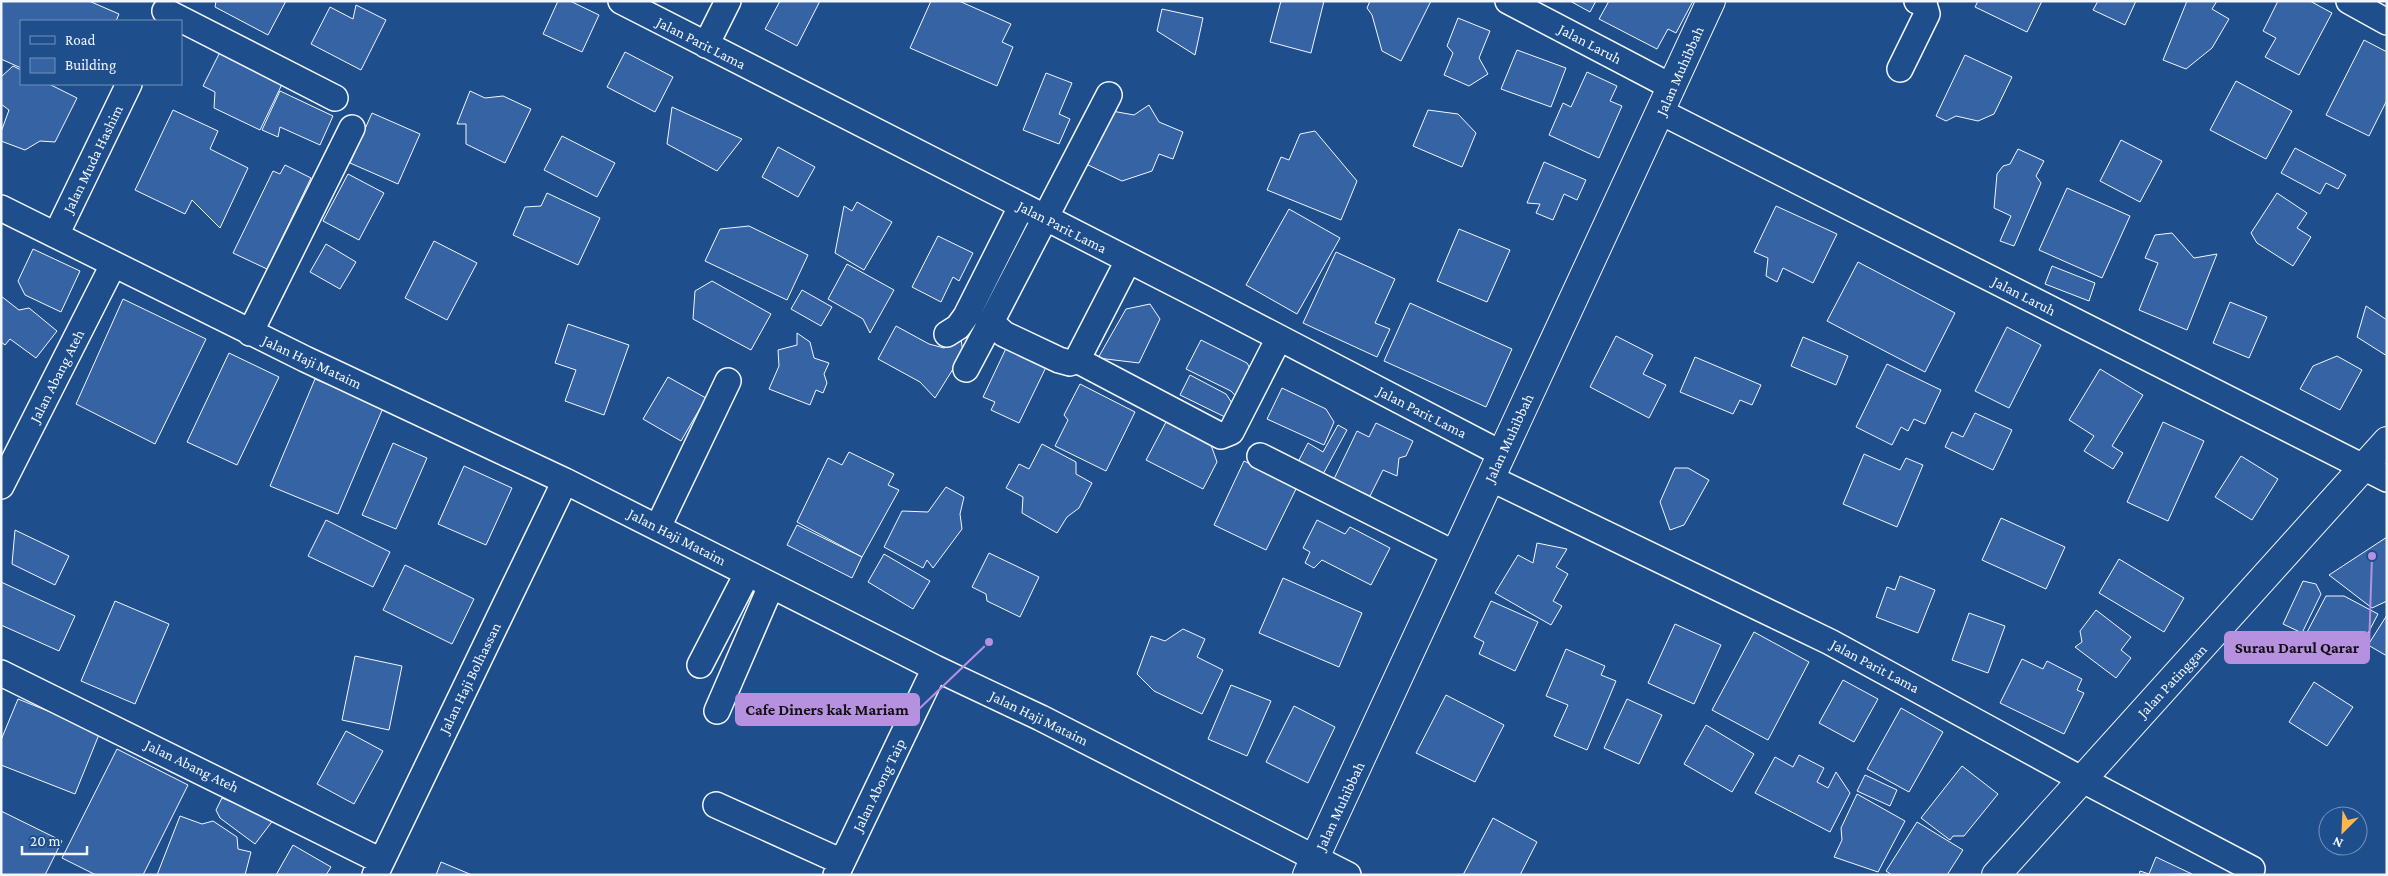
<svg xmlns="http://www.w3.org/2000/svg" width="2388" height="876" font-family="'Crimson Pro',serif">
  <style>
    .building { fill: #3563a3; stroke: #f2f6ff }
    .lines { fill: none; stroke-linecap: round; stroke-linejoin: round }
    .minor-casing { stroke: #f2f6ff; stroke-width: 28 }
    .major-casing { stroke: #f2f6ff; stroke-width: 30 }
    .minor { stroke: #1f4e8c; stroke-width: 25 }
    .major { stroke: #1f4e8c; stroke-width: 28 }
    .labels { text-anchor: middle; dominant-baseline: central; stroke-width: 4; stroke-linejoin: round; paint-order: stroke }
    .street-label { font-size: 15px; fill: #f2f6ff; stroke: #1f4e8c }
    .leader { fill: none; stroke: #b691df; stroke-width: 2 }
    .callout-dot { fill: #b691df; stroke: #1f4e8c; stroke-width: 2 }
    .callout { fill: #b691df; stroke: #b691df; stroke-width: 2 }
    .callout-label { font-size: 16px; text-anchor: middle; font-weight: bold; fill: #111 }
  </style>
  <rect width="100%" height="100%" fill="#1f4e8c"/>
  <path class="building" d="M1 1H89L119 14 116 21H21V68L1 59Z
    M216 1H286L268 35 215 7Z
    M558 1H570L599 15 582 52 543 34Z
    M780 1H820L797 46 765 29Z
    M931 1H959L1011 24 1002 42 1013 47 997 86 910 48Z
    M1281 1H1324L1311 53 1270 42Z
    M1370 1H1431L1401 61 1382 51 1372 15 1367 8Z
    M1570 1H1596L1590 12Z
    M1609 1H1693L1676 33 1668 29 1657 49 1599 19Z
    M1978 1H2042L2027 32 1975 7Z
    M2098 1H2136L2125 25 2093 10Z
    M2187 1H2217L2212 9 2229 19 2212 48 2186 69 2163 60Z
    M2278 1H2310L2332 13 2299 75 2265 57 2276 38 2263 31Z
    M356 5 386 20 361 70 311 44 330 7 353 19Z
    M1162 9 1203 18 1195 55 1157 31Z
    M1458 18 1490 31 1479 58 1488 74 1469 86 1444 75 1453 53 1447 46Z
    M2364 40 2387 52V100L2369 136 2326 115Z
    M222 48 285 78 260 130 214 108 215 92 203 86Z
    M1517 50 1566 68 1551 107 1501 89Z
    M625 52 673 77 655 112 607 87Z
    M1965 55 2012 77 1994 114 1978 121 1956 116 1946 121 1936 116Z
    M13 66 21 70V84H49L77 98 55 142 40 141 25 150 1 141V132L9 110 1 104V77Z
    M1587 72 1617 86 1610 101 1622 106 1599 158 1549 135 1563 103 1571 107Z
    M1046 73 1072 83 1059 114 1070 119 1059 144 1023 130Z
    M2236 81 2292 111 2266 159 2210 130Z
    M280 91 333 116 320 145 280 127 278 137 262 130Z
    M470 91 485 98 503 96 531 109 505 163 466 144V124H457Z
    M1149 105 1159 122 1183 132 1173 159 1159 154 1152 171 1122 181 1086 164 1112 111 1134 115Z
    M672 107 742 139 717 171 667 144Z
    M173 110 218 131 210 149 248 168 220 228 192 200 185 214 135 190Z
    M1428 110 1458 114 1476 133 1462 167 1413 146Z
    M372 113 420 134 398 184 350 163Z
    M1315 131 1357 181 1341 220 1267 190 1281 157 1289 160 1300 134Z
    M562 136 615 163 597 197 544 170Z
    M2121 140 2162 161 2140 202 2100 181Z
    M778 147 815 167 798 197 762 177Z
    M2295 148 2346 175 2338 189 2326 183 2320 194 2281 173Z
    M2018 149 2044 161 2036 176 2041 183 2014 246 2000 241 2011 216 1994 208 1997 174 2003 166 2010 164Z
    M1544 162 1586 180 1577 200 1564 194 1553 220 1536 213 1540 204 1527 203Z
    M285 165 311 178 267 269 233 253 273 171 280 174Z
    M348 174 384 193 359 240 323 221Z
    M2067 188 2130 216 2102 278 2039 250Z
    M547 193 600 218 578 265 513 235 525 207 541 206Z
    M2277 193 2307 213 2297 228 2311 237 2293 266 2257 243 2251 233Z
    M857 202 892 222 864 270 835 253 844 206 852 211Z
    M1776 206 1837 234 1813 283 1783 268 1777 282 1766 276 1768 258 1754 252Z
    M1289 209 1340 238 1297 314 1246 285Z
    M749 226 808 255 787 300 705 261 720 229Z
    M1459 229 1510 250 1487 302 1437 281Z
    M2172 233 2194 258 2217 254 2187 330 2139 310 2158 263 2145 258 2155 235Z
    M938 236 973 253 959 281 953 277 941 302 912 287Z
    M434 241 477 263 447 320 405 298Z
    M326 244 356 262 340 289 310 272Z
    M33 249 80 271 61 312 25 295 18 281Z
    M1336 252 1395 279 1375 323 1390 329 1377 357 1303 323Z
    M1858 262 1955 313 1925 372 1827 321Z
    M847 264 894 290 870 333 863 319 828 299Z
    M2052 266 2095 283 2089 301 2045 284Z
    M712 281 771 314 751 350 693 319 695 291Z
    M802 290 832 307 821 326 791 309Z
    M1 296 19 310 29 308 57 331 36 358 10 339 5 345 1 342Z
    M123 299 206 339 155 444 76 404Z
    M2230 302 2267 317 2249 358 2213 343Z
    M1410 303 1512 349 1486 407 1384 361Z
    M1150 304 1160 319 1139 363 1098 358 1126 309Z
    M2366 306 2387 320V356L2357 337Z
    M568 324 629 345 604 415 565 401 576 370 555 363Z
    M896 326 929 344 944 348 961 339 963 353 935 398 920 382 878 359Z
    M2007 327 2041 345 2009 408 1975 391Z
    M797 333 810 342 814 358 829 363 824 374 827 383 823 393 816 390 810 405 769 389 779 366 778 350 797 345Z
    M1616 336 1653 355 1643 374 1666 385 1649 418 1590 387Z
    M1803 337 1848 356 1836 385 1791 366Z
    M1010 340 1050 359 1019 423 991 410 995 402 983 397Z
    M1201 340 1247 363 1255 377 1241 402 1231 391 1186 369Z
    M229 353 279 377 237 465 187 442Z
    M2337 356 2362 370 2340 410 2300 389 2313 366Z
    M1695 357 1761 385 1752 405 1740 400 1733 414 1680 392Z
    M1887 364 1941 390 1925 424 1914 419 1908 431 1901 427 1892 445 1856 427Z
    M2100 369 2143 395 2112 446 2123 453 2113 469 2084 451 2094 436 2069 420Z
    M1190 375 1226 394 1232 403 1225 417 1180 395Z
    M668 377 706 398 681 441 643 419Z
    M315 379 383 408 338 514 270 486Z
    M1080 384 1135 412 1106 471 1055 446 1068 420 1064 415Z
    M1282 388 1326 409 1334 422 1324 445 1267 419Z
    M1975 413 2012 430 1993 470 1945 447 1952 432 1963 437Z
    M1166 422 1211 445 1217 462 1203 489 1146 460Z
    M2163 422 2204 441 2168 521 2127 502Z
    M1376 423 1413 441 1406 456 1399 458 1397 476 1383 470 1370 496 1334 479 1357 431 1369 437Z
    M1338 425 1347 430 1322 476 1298 462 1308 443 1323 452Z
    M393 443 427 458 396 529 362 515Z
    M1042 444 1076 462V474L1092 483 1079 508 1067 517 1057 533 1022 513 1023 497 1006 488 1019 464 1029 469Z
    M849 452 894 474 888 485 899 490 862 557 797 522 828 458 842 465Z
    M1864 454 1900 470 1906 458 1923 465 1897 527 1843 504Z
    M2241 456 2278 479 2252 520 2215 497Z
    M1244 461 1297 487 1266 550 1214 525Z
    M464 466 512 488 486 545 438 524Z
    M1675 468H1688L1709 480 1684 525 1670 530 1660 502Z
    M946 487 964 497 960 514 962 529 933 568 927 560 923 568 884 547 902 511 928 512Z
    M2001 518 2065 547 2046 589 1982 560Z
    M326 520 390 552 373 587 308 556Z
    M1317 520 1345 534 1350 527 1390 548 1371 585 1322 560 1314 568 1305 563 1310 552 1303 548Z
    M797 525 862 557 852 578 787 545Z
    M15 530 69 556 55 585 12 564Z
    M2387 537V601L2372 608 2329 575Z
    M1537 543 1567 549 1556 567 1568 574 1553 601 1562 606 1551 625 1495 593 1518 555 1533 563Z
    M989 553 1039 577 1020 617 987 601 986 594 972 587Z
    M884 554 930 581 913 609 868 582Z
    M2119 559 2184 598 2164 632 2099 593Z
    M405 565 474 599 452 644 383 610Z
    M1900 576 1935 590 1918 633 1876 617 1887 587 1895 590Z
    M1283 578 1362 613 1339 667 1259 633Z
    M2303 581 2316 584 2321 594 2302 633 2283 624Z
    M1 582 75 616 59 651 1 625Z
    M2326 596H2344L2378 614 2354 660 2305 636Z
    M115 601 169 624 135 704 81 681Z
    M1491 601 1538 622 1515 671 1479 654 1484 642 1474 637Z
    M2096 610 2131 637 2121 650 2131 658 2116 678 2075 647 2082 642 2080 631Z
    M1969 613 2005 626 1988 673 1952 660Z
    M2387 615V656L2368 645Z
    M1675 624 1721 645 1694 704 1648 683Z
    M1183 629 1205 639 1197 657 1223 670 1202 714 1154 691 1137 674 1151 636 1165 641Z
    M1754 632 1809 662 1768 740 1712 710Z
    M1566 649 1605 666 1601 675 1616 681 1587 750 1554 736 1568 705 1546 696Z
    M355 656 402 666 389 730 342 720Z
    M2022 659 2043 669 2047 661 2082 679 2077 690 2084 693 2064 734 2000 703Z
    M1843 680 1878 699 1854 742 1819 723Z
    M2314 682 2353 707 2327 746 2289 722Z
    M1231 685 1271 701 1247 756 1208 739Z
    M1446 695 1504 725 1475 782 1416 753Z
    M18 699 100 732 75 794 1 765V740Z
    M1627 699 1662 715 1639 764 1604 748Z
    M1294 706 1335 727 1308 783 1266 762Z
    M1901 708 1943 732 1909 792 1867 769Z
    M1706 725 1754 754 1732 792 1684 764Z
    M346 731 383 751 354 804 317 784Z
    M117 749 188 785 143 875H96L62 858Z
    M1799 755 1824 768 1817 782 1828 788 1836 772 1850 793 1830 832 1755 793 1775 757 1793 767Z
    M1962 766 1998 794 1964 836H1953L1950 840 1921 818Z
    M1865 775 1897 790 1890 806 1857 791Z
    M1857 794 1905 821 1878 872 1834 857 1842 840 1841 828Z
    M222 798 274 819 255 844 220 818 216 810Z
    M1 811 62 841 45 875H1Z
    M180 816 202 824 213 821 237 837 238 849 251 852 245 875H157Z
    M1493 818 1537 842 1520 875H1463Z
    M1917 822 1963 850 1947 875H1892L1886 871Z
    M293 845 331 867 326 875H276Z
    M2156 857 2192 874 2139 875 2140 871 2149 874Z
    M441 862 472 875H436Z"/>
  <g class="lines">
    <g class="minor-casing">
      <path id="minor" d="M621 1 1203 298 1502 454
        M1508 1 1672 87
        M2349 1 2387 22
        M165 11 335 98
        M706 45 728 1
        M1900 69 1927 14 1924 4 1917 1
        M1661 112 2387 479
        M1 208 305 359 565 481 935 668 1041 718 1348 875
        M56 235 129 84
        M1128 261 1077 360 1221 436 1231 432 1279 338
        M250 333 352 128
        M947 334 958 327 966 316 1021 207
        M1077 360 1070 363 1059 360 1004 334 991 322 1109 95
        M966 369 991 322
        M1260 456 1455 554
        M1490 478 1830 642 2081 779 2252 869
        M1 486 113 265
        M658 527 728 381
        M700 665 747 574
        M1 673 381 861
        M717 711 771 586
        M716 805 842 862
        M375 875 565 481
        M836 875 935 668"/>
    </g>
    <g class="major-casing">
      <path id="major" d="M1307 875 1711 1
        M1996 875 2387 441"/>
    </g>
    <use href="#minor" class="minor"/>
    <use href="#major" class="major"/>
  </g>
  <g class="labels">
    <g class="street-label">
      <text transform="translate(701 43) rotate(27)">Jalan Parit Lama</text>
      <text transform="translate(1590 44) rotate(28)">Jalan Laruh</text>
      <text transform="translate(1680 71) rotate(-66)">Jalan Muhibbah</text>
      <text transform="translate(93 159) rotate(-64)">Jalan Muda Hashim</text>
      <text transform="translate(1062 227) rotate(27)">Jalan Parit Lama</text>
      <text transform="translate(2024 296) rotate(27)">Jalan Laruh</text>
      <text transform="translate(312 362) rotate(25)">Jalan Haji Mataim</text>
      <text transform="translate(57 376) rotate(-63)">Jalan Abang Ateh</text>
      <text transform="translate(1422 412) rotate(27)">Jalan Parit Lama</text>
      <text transform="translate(1509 438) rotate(-65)">Jalan Muhibbah</text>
      <text transform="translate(677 537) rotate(27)">Jalan Haji Mataim</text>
      <text transform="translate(1875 666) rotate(28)">Jalan Parit Lama</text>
      <text transform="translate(470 678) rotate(-64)">Jalan Haji Bolhassan</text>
      <text transform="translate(2172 681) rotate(-47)">Jalan Patinggan</text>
      <text transform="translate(1039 718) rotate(26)">Jalan Haji Mataim</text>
      <text transform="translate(192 766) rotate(26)">Jalan Abang Ateh</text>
      <text transform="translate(879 785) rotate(-64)">Jalan Abong Taip</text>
      <text transform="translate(1340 806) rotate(-65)">Jalan Muhibbah</text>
    </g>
  </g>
  <path class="leader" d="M2372 556L2369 648M989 642L919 709"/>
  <g class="callout-dot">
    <circle cx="2372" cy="556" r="5"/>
    <circle cx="989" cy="642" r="5"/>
  </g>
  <g class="callout">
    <rect x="2225" y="632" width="144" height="31" rx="5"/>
    <rect x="736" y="694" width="183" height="31" rx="5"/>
  </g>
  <g class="callout-label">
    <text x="2297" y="653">Surau Darul Qarar</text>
    <text x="827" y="715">Cafe Diners kak Mariam</text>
  </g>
  <rect width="2388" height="876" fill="none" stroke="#f2f6ff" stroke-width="5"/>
  <rect x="20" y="20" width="162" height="65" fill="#1f4e8c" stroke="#7391ba"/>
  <rect x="30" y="36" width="25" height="8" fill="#1f4e8c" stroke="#7391ba"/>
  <text x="65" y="45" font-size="15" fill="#f2f6ff">Road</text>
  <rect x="30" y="58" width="25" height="15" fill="#3563a3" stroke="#7391ba"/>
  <text x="65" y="70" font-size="15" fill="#f2f6ff">Building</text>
  <g transform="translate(2343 831) rotate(204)"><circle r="24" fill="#1f4e8c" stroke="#7391ba"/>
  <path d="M0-4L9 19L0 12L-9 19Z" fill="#ffb74d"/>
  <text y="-8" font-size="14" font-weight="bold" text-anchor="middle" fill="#f2f6ff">N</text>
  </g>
  <path d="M22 846v8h65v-8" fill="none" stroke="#f2f6ff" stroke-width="2.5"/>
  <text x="30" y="846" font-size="15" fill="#f2f6ff" stroke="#1f4e8c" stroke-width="4" paint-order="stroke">20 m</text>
</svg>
